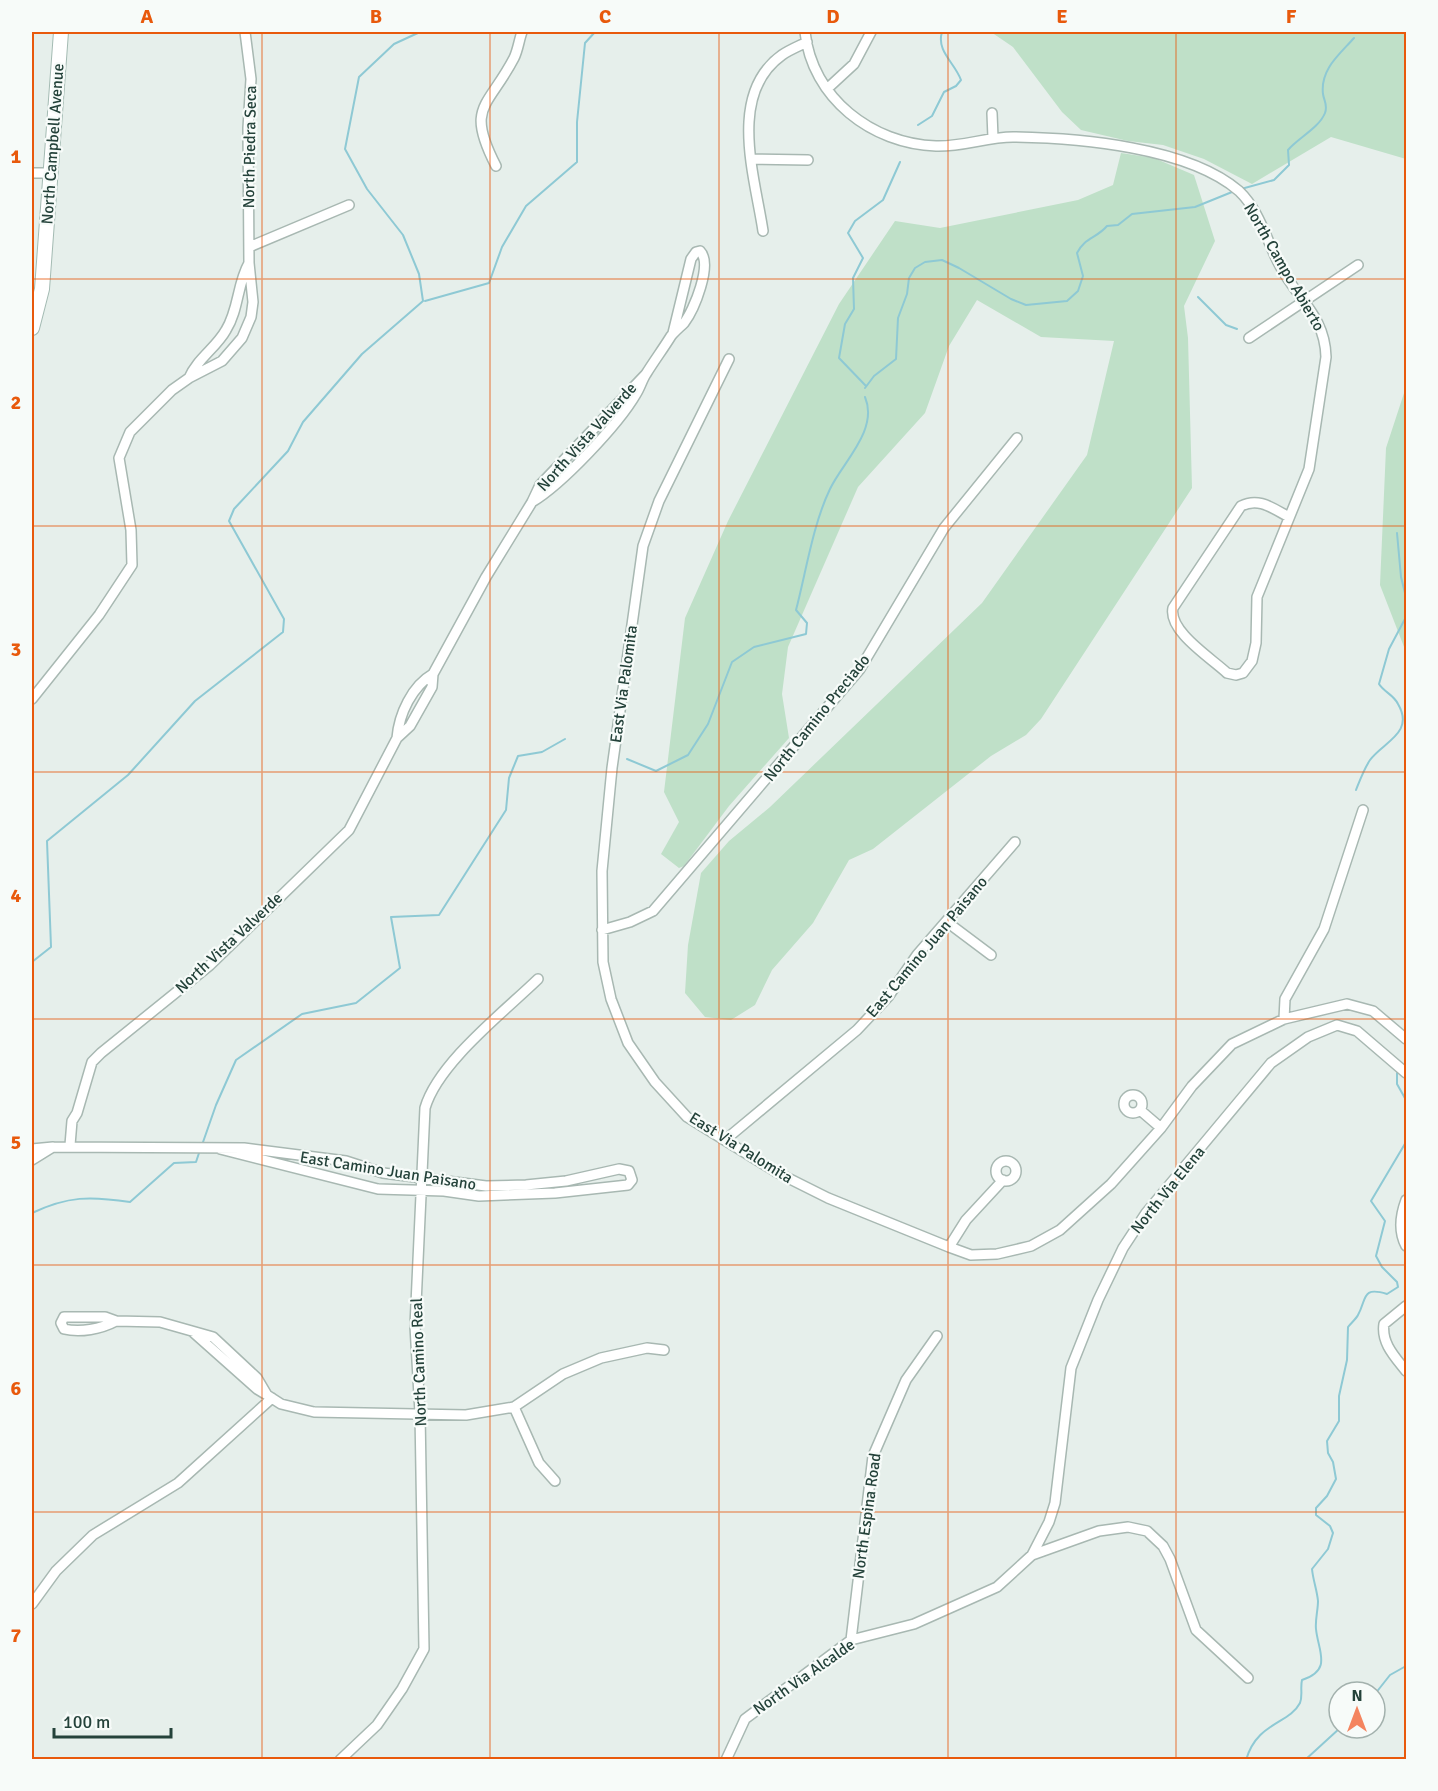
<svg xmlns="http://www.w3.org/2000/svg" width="1438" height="1791" font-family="Signika,sans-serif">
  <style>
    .green { fill: #bfe0c8 }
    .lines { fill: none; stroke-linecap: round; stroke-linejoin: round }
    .stream { stroke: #8ec9d4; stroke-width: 2 }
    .minor-casing { stroke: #a8b8b2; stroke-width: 12 }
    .secondary-casing { stroke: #a4bbb3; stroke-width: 16 }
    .minor { stroke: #fff; stroke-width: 9 }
    .secondary { stroke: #fff; stroke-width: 14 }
    .grid { fill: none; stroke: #e8590c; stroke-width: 1.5; stroke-opacity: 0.55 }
    .labels { text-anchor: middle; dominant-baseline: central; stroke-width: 4.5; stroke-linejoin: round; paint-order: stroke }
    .street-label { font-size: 16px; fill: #24423a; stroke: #f7fbf9 }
    .neatline { fill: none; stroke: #e8590c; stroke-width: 2 }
    .grid-label { font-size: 20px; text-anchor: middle; font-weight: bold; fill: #e8590c }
  </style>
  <rect width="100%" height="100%" fill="#e6efeb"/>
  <path class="green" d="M991 32H1406V159L1331 137 1252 184 1204 159 1163 145 1128 141 1081 130 1062 112 1013 47Z
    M1121 153 1154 158 1194 175 1215 241 1184 306 1188 338 1192 488 1041 719 1026 735 991 756 873 849 849 860 813 923 772 970 755 1005 731 1020 705 1017 685 993 688 945 701 873 729 841 770 807 982 603 1087 455 1114 341 1041 337 977 300 949 346 925 413 858 487 788 647 782 694 789 738 729 806 684 866 679 868 661 854 679 822 664 792 685 618 728 521 839 304 895 221 940 228 1078 200 1113 185Z
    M1406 387V652L1380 585 1386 448Z"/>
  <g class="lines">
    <path class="stream" d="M918 125 932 116 944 92 956 86 961 80C955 63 936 51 942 32
      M1241 189 1274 180 1289 165 1288 150C1298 138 1319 128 1325 113 1328 105 1324 101 1323 94 1320 69 1340 54 1354 38
      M1198 297 1226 325 1237 329
      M425 301 489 283 502 247 526 206 577 162V122L585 43 595 32
      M866 386 839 358 845 324 854 309 853 278 863 258 848 233 855 221 883 200 900 162
      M865 388 874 376 896 359 898 318 907 294 909 278 915 268 925 262 942 260 959 268 1011 299 1026 305 1067 301 1078 291 1083 276 1077 253C1084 238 1097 238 1107 226L1118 225 1132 214 1195 207 1232 192
      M1397 533 1401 577 1406 597
      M627 759 656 771 688 755 708 724 732 662 754 647 806 634 807 623 796 610C806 572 813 524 830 489 842 463 879 430 865 397
      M1356 790C1360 780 1364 769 1370 760 1383 742 1415 733 1398 704 1394 695 1384 692 1379 684L1389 649 1406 617
      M32 962 51 947 47 841 128 775 195 701 283 632 284 619 229 521 234 509 288 451 303 422 362 354 423 301 419 274 403 235 367 189 345 149 359 77 394 44 420 32
      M1397 1073V1084L1406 1100
      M202 1145 216 1105 236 1060 302 1014 356 1003 400 968 391 917 439 915 506 810 509 778 518 756 542 752 565 739
      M32 1213C68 1196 90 1196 130 1202L174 1163 196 1162 200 1150
      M1375 1694 1390 1675 1406 1666
      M1246 1760C1257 1722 1289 1724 1300 1703 1303 1695 1300 1688 1302 1680 1333 1670 1318 1651 1316 1629 1315 1620 1318 1610 1318 1601 1317 1590 1313 1580 1312 1569L1328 1549 1333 1533 1330 1526 1316 1515V1508L1327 1496 1336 1479 1333 1462 1328 1453 1327 1441 1339 1421V1396L1347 1360 1348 1327C1351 1323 1356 1319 1358 1315 1367 1299 1361 1286 1387 1294L1398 1287 1397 1282 1382 1267 1376 1256 1385 1221 1371 1201 1406 1142
      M1305 1760 1340 1728"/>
    <g class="minor-casing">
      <path id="minor" d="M805 32C812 98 872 144 936 146 962 147 987 137 1013 137 1079 138 1188 147 1239 191 1260 211 1267 242 1280 266 1298 300 1325 316 1326 357L1309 469 1257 597 1256 643 1252 661 1243 673 1236 675 1227 673C1211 658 1168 631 1173 608L1241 506C1259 497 1272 508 1289 517
        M828 88 854 64 871 32
        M992 113 993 138
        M753 159 808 160
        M496 166C465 106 488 108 514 58 518 50 519 40 522 32
        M32 173H52
        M763 231C755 177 727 94 782 55 789 50 799 46 807 42
        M249 247 349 205
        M1249 338 1358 265
        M729 359 659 501 643 546 612 768 602 871 603 962 611 999 628 1043 655 1082 687 1117 778 1173 828 1198 949 1247 971 1255 997 1254 1031 1246 1060 1230 1111 1184 1161 1128 1192 1086 1232 1044 1284 1019 1347 1004 1373 1011 1406 1039
        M189 378C197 359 216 348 226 330 239 309 237 284 249 263
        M532 502C562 484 618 425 636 394 640 388 642 380 646 374 654 361 663 349 671 336 675 331 680 327 684 323 694 310 713 264 700 251L696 252 691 259 673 333
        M32 699 99 615 132 565 131 530 119 458 130 432 172 390 189 378 222 361 242 338 251 317 253 302 249 263 248 128 251 79 245 32
        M397 738C399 714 412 686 433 674
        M947 922 991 955
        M602 930 630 922 653 911 860 669 944 528 1017 438
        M1284 1019 1285 999 1324 929 1363 810
        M1124 1104a9 9 0 1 1 18 0a9 9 0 1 1-18 0Z
        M1140 1110 1161 1128
        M725 1140 857 1030 888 997 917 955 1015 842
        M70 1145 72 1121 77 1113 92 1062 101 1053 210 965 349 830 397 738 410 726 432 687 433 674 486 577 532 502 540 485 646 374
        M53 1147 244 1148 346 1161 383 1173 486 1186 526 1185 566 1181 619 1169 629 1171 632 1180 628 1185 555 1193 479 1196 444 1191 378 1189 220 1149
        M32 1149 53 1147 32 1160
        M996 1171a10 10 0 1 1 20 0a10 10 0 1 1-20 0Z
        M1406 1200C1400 1216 1398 1231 1406 1246
        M949 1247 966 1220 1003 1180
        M1406 1306 1384 1324C1381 1343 1395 1357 1406 1371
        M116 1321C101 1329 80 1333 64 1329L61 1323 64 1317H105L116 1321 160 1322 213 1337 257 1378 267 1395 257 1389 194 1333
        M267 1395 281 1404 314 1412 466 1415 514 1407 563 1374 601 1358 647 1348 664 1350
        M514 1407 539 1463 555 1481
        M1032 1555 1099 1531 1128 1527 1147 1531 1163 1546 1170 1559 1196 1630 1248 1678
        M32 1604 56 1571 93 1535 178 1483 272 1398
        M851 1640 873 1456 906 1380 937 1336
        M340 1760 377 1725 402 1689 424 1649 420 1413 415 1326 425 1108C438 1063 504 1012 538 979
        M726 1760 745 1719 851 1640 914 1624 997 1587 1032 1555 1049 1522 1055 1503 1071 1368 1098 1300 1123 1248 1146 1213 1271 1063 1308 1037 1337 1025 1357 1031 1406 1073"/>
    </g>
    <g class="secondary-casing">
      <path id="secondary" d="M32 328 42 289 61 32"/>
    </g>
    <use href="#minor" class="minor"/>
    <use href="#secondary" class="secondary"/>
  </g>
  <path class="grid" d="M262 32V1760M490 32V1760M719 32V1760M948 32V1760M1176 32V1760M32 279H1406M32 526H1406M32 772H1406M32 1019H1406M32 1265H1406M32 1512H1406"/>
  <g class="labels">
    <g class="street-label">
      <text transform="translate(53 144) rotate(-86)">North Campbell Avenue</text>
      <text transform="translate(250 147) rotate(-89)">North Piedra Seca</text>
      <text transform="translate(1284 267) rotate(60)">North Campo Abierto</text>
      <text transform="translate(587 437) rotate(-48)">North Vista Valverde</text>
      <text transform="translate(624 684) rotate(-82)">East Via Palomita</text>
      <text transform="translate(817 718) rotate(-51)">North Camino Preciado</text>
      <text transform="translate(229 943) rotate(-43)">North Vista Valverde</text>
      <text transform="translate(927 947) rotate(-50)">East Camino Juan Paisano</text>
      <text transform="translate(741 1148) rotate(32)">East Via Palomita</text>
      <text transform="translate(388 1171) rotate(9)">East Camino Juan Paisano</text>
      <text transform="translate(1168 1190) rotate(-51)">North Via Elena</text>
      <text transform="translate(419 1362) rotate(-92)">North Camino Real</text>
      <text transform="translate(867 1516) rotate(-82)">North Espina Road</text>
      <text transform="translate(804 1677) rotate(-35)">North Via Alcalde</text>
    </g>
  </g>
  <rect width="1438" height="1791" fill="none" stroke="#f7fbf9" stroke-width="66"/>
  <g transform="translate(1357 1710)"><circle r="28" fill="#f7fbf9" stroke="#a3b1ad" stroke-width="1.5"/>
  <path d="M0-4.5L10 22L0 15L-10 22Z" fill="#f4845f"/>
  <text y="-9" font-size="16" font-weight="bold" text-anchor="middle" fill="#24423a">N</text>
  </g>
  <path d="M54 1728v9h117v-9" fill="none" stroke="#24423a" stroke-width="3"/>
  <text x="63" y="1728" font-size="18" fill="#24423a" stroke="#f7fbf9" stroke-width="4.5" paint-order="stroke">100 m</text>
  <rect x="33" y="33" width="1372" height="1725" class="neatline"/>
  <g class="grid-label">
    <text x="147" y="23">A</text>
    <text x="376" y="23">B</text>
    <text x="605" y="23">C</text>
    <text x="833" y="23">D</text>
    <text x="1062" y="23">E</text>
    <text x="1291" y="23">F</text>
    <text x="16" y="163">1</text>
    <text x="16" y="409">2</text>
    <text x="16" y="656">3</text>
    <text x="16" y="902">4</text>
    <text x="16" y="1149">5</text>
    <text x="16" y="1395">6</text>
    <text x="16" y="1642">7</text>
  </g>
</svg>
